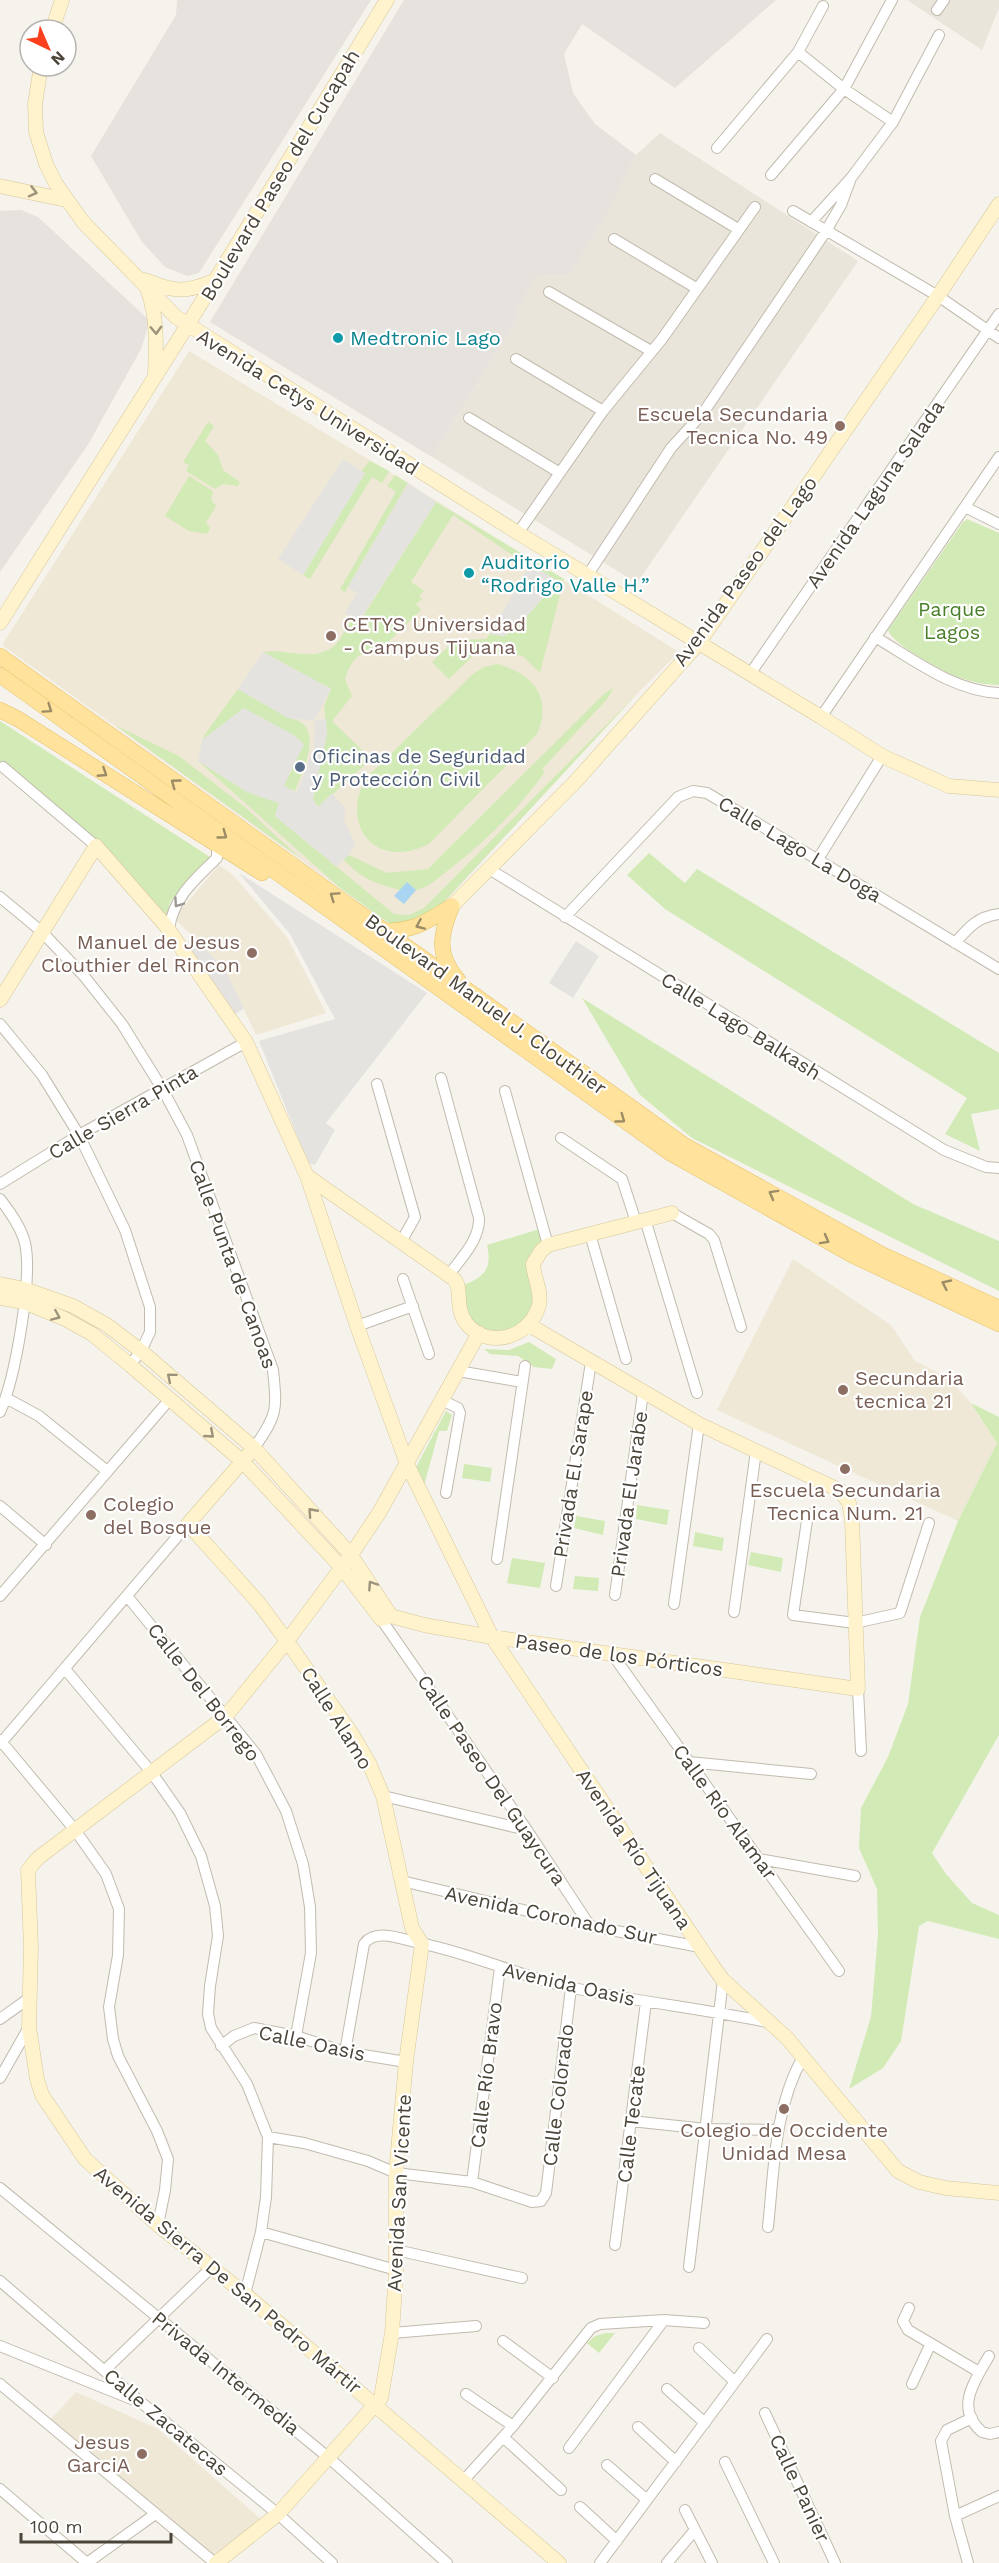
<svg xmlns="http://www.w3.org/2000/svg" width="999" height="2563" font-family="'Work Sans',sans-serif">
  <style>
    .residential { fill: #eae5da }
    .industrial { fill: #e6e2dd }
    .education { fill: #efe8d6 }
    .green { fill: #d2eab5 }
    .parking { fill: #e5e3e0 }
    .water { fill: #a9d4f2 }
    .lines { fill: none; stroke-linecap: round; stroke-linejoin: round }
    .street-casing { stroke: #c2bbae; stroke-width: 12 }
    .secondary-casing { stroke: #d6c79b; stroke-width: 15 }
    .primary-casing { stroke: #e6c16a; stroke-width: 16 }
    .street { stroke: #fff; stroke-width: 10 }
    .secondary { stroke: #fff3cd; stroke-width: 14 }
    .primary { stroke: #ffe39c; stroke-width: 15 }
    .oneway { stroke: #9c937c }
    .oneway2 { stroke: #9c8c66 }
    .oneway3 { stroke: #9c9892 }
    .culture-dot { fill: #0f9aa8; stroke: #fff; stroke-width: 2 }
    .education-dot { fill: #8d6e63; stroke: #fff; stroke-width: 2 }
    .service-dot { fill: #5c6f8a; stroke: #fff; stroke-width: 2 }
    .labels { text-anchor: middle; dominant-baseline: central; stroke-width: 4.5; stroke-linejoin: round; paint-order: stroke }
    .street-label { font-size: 20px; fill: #4b4439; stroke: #fff }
    .culture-label { font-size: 20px; fill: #0d838f; stroke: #fff; text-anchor: start }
    .education-label { font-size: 20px; fill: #785e54; stroke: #fff; text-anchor: end }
    .park-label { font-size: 20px; fill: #4a7f2a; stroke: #fff }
    .service-label { font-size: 20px; fill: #4e5e75; stroke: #fff; text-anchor: start }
  </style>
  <rect width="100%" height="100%" fill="#f6f3ec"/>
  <path class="residential" d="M907 0H999V8L982 50Z
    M660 133 858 261 637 583 432 457 516 320 518 308 536 276 569 275 607 214 636 155Z"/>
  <path class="industrial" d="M177 0H371L199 273 187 276 165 267 142 242 91 156 176 15Z
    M404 0H776L675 88 582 24 564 54 573 93 595 124 636 155 607 214 569 275 536 276 518 308 516 320 432 457 210 322Z
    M21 210 38 217 150 321 141 349 89 443 0 572V211Z"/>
  <path class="education" d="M189 351 408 483 679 652 637 694 437 910 386 921 2 645Z
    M219 865 233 875 287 937 326 1013 256 1035 224 968 174 918Z
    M793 1259 891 1325 915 1361 948 1378 971 1403 997 1443 958 1521 717 1410Z
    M76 2392 158 2429 262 2520 212 2556 50 2420Z"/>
  <path class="green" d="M208 422 214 426 205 441 218 455 223 470 240 482 238 486 223 484 215 489 186 471 189 465 183 462Z
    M370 461 389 471 382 483 372 477 310 579 303 575 365 473 361 471Z
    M395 475 408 483 345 592 340 589 396 492 387 486Z
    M189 476 213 491 211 499 216 506 206 523 210 528 207 534 189 531 165 516Z
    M436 502 564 579 540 673 523 656 496 652 487 642 449 679 432 662 455 640 486 639 490 634 504 636 518 626 558 581 530 564 527 565 453 515 411 582 424 591 419 596 422 599 416 604 421 610 377 653 360 655 354 660 348 670 345 679 352 696 332 721 371 759 318 808 312 799 327 734 324 706 331 689 263 652C287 648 312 663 334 646 343 638 345 626 353 619L360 621Z
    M967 519 999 533V685C984 685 967 681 953 675 939 669 892 644 888 630L963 522Z
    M498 664C533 674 553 697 537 734L429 844C378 870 340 829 365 779L473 674 484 667Z
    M613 688 608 698 543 768 544 773C516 812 485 842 447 871 437 879 429 887 416 890L407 882 400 890C374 883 362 879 343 859L349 855 387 873 428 869 605 693Z
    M238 689 288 718C327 723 303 770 295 791L284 787 244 708 205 738 203 737Z
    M637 694 429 918 390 924 340 888 198 761 247 792 279 803 275 816 394 914 409 915 424 908Z
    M0 721 210 857 171 900 166 916 97 842 0 765Z
    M115 725 179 756 246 808 300 858Z
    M649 853 685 883 697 869 999 1053V1109L971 1114 980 1151 945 1134 967 1098 665 909 627 875Z
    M582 998 913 1204 999 1241V1291L692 1138 639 1094Z
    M543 1228 536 1315 506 1337 466 1323 458 1287C483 1278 493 1271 487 1245Z
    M529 1342 556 1359 552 1369 534 1367 518 1356 490 1354 484 1349 509 1350Z
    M971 1403 999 1417V1735L932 1853 946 1874 972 1903 999 1915V1939L928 1921 919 1926 901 2041 883 2068 849 2089 871 2017 878 1934 877 1889 859 1848 861 1808 888 1757 908 1704 920 1617 958 1521 997 1443Z
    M446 1411 452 1415 447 1431H439L423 1489 415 1469Z
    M464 1464 492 1468 490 1482 462 1478Z
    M637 1505 669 1510 667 1525 636 1519Z
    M576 1516 605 1521 603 1535 574 1528Z
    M695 1532 724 1538 722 1551 693 1546Z
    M751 1552 783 1558 781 1572 748 1565Z
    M512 1558 545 1563 540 1588 507 1583Z
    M575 1576 599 1578 598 1591 573 1589Z
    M606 2333H615L599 2353 587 2343 595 2336Z"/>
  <path class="parking" d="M343 459 365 473 303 575 278 559Z
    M408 483 436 502 359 621 345 613 357 593 348 587Z
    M530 564 558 581 518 626 504 636 490 634Z
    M263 652 331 689 314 721 288 718 238 689Z
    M244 708 292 734 304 744 284 786 297 792 314 748 315 720 326 719 327 734 313 799 318 807 332 793 345 808 344 820 355 844 349 855 336 866 275 816 279 803 247 792 198 761 203 737 205 738Z
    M239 873 427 993 326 1123 335 1130 315 1165 308 1163 259 1041 335 1019 290 934Z
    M194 938 224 968 244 1009 233 1015 186 943Z
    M576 941 599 956 573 998 549 983Z"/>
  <path class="water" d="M407 882 416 890 404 904 394 896Z"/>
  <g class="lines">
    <g class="street-casing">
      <path id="street" d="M937 10 944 0
        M798 52 844 89 893 122
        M717 148 798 52 823 6
        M771 175 844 89 892 0
        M655 179 738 229
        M793 211 938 296 999 338
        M811 222 851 178 893 122 939 35
        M614 239 696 288
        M549 292 651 351
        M516 359 603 411
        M469 418 560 473
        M965 507 999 524
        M518 533 603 411 662 339 755 207
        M587 576 671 448 703 413 826 231 841 205 851 178
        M875 637C913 659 953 691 999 693
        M750 674 999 314
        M821 717 999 457
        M3 767 96 846
        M818 859 882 756
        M489 869 944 1150 986 1167 999 1168
        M0 897 41 931 84 976 122 1024 163 1090 187 1135 273 1370C277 1410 278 1414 254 1448
        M565 917 678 797 693 791 707 793 999 969
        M169 930C172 899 195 879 217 858V847
        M955 943C969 927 977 917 999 914
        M0 1024 42 1075 79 1135 125 1230 150 1307V1332L141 1351 130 1365
        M441 1078 479 1218C480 1240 460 1259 449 1275
        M377 1084 415 1217 401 1242
        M505 1091 548 1245
        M561 1138 622 1179 636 1222
        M0 1184 79 1135 246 1042
        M0 1199C10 1212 21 1227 25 1243 33 1278 15 1379 0 1412
        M672 1213 709 1234 714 1240 741 1327
        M645 1219 697 1393
        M590 1234 626 1359
        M403 1279 429 1354
        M357 1326 413 1306
        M458 1371 522 1382
        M6 1398 39 1416 107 1471
        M442 1400 458 1408 460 1413 446 1493
        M0 1506 46 1545
        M808 1514 793 1615 855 1623 900 1613 929 1523
        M497 1559 525 1366
        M556 1586 591 1362
        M615 1595 643 1393
        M0 1596 170 1399
        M127 1596 256 1754 286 1811 303 1864 310 1907 311 1953 296 2036
        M674 1604 699 1424
        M734 1612 756 1451
        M381 1619 527 1830 590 1926
        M612 1654 839 1971
        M65 1669 152 1773 180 1813 201 1856 215 1906 218 1936 210 1986 208 2014 211 2028 247 2084 268 2137 266 2197 261 2232 245 2294
        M858 1689 861 1751
        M0 1740 75 1830 106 1874 119 1909 118 1955 109 2007 113 2039 118 2056 157 2131 168 2159 165 2190 158 2225
        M0 1744 188 1524
        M689 1762 811 1774
        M383 1796 527 1830
        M759 1859 855 1876
        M402 1881 590 1926 700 1947
        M0 2019 28 1999
        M221 2046 234 2036 254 2028 296 2036 345 2052 406 2062
        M345 2052 364 1944C375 1928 401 1939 419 1943 471 1953 521 1977 573 1988 639 2002 706 2009 772 2023
        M0 2078 29 2027
        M631 2121 706 2129 778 2130
        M268 2137 304 2143 368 2161 396 2173 472 2182 532 2202 541 2201 546 2193 571 1988
        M472 2182 500 1968
        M0 2188 329 2458 447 2563
        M768 2227C774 2171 774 2108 803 2057
        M261 2232 396 2270
        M615 2245 646 2002
        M396 2250 522 2278
        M689 2267 723 1980
        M0 2281 143 2404 278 2514 332 2563
        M909 2308 903 2321 908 2330 979 2372
        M392 2333 476 2326
        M503 2341 553 2378
        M0 2346 134 2400
        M699 2348 735 2382
        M989 2356C975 2381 954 2408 982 2432L990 2434 999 2432
        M105 2370 212 2267
        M0 2384 215 2563
        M912 2384 930 2345
        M667 2389 705 2423
        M466 2394 513 2426
        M765 2413 835 2563
        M638 2427 676 2462
        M503 2437 561 2490
        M569 2448 664 2320
        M725 2462 774 2563
        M607 2465 647 2500
        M463 2481 513 2426 591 2328 600 2324 664 2320 704 2323
        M0 2489 87 2563
        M580 2507 617 2541
        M685 2510 712 2563
        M955 2516 999 2496
        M87 2563 154 2515
        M600 2563 767 2339
        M667 2563 695 2530
        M968 2563 955 2516 941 2441 947 2430 972 2418"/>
    </g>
    <g class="secondary-casing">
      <path id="secondary" d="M52 30 62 0
        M41 66 35 104 36 132 46 164 56 184 83 222 176 317 518 533 821 717 882 756 949 786 999 790
        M0 186 66 200
        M145 280C173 292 186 293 214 281
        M148 291C158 320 156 345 155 375
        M0 623 187 326 387 0
        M452 906 576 781 698 644 938 296 999 204
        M0 1000 96 846 166 926 246 1042 307 1176 357 1326 407 1464 492 1637 710 1962 723 1980 787 2038 898 2171 919 2182 945 2188 999 2193
        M307 1176 454 1279C463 1288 454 1307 466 1323 488 1351 531 1337 539 1305 542 1292 534 1278 533 1264L541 1251 548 1245 672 1213
        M0 1284 25 1289 73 1306 107 1325 141 1351 254 1448 351 1555 391 1616
        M0 1298 24 1302 65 1319 92 1334 130 1365 243 1462 342 1568 381 1619 391 1616 424 1625 492 1637 858 1689 852 1520 849 1503 841 1491 699 1424 529 1325
        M479 1333 379 1513 351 1555 287 1641 226 1716 38 1858 28 1870 31 1948 29 2027 37 2079 42 2095 85 2159 158 2225 245 2294 559 2563
        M216 2563 278 2514 381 2398 392 2333 396 2270V2173L406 2062 422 1944 412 1928 383 1796 369 1763 352 1734 287 1641 258 1602 188 1524 254 1448"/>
    </g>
    <g class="primary-casing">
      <path id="primary" d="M0 656 684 1145 881 1254 999 1308
        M0 675 670 1153 854 1256 999 1324
        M0 710 18 719 262 873
        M452 906C440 935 436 954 458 980
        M383 931C415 931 426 922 452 906"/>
    </g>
    <use href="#street" class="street"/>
    <use href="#secondary" class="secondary"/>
    <use href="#primary" class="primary"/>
  </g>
  <defs><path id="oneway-chevron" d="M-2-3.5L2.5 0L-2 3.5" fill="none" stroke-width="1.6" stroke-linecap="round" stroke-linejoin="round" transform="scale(1.5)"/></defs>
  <g class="oneway">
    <use href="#oneway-chevron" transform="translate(33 192) rotate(14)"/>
    <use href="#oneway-chevron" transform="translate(156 330) rotate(88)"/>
    <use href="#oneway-chevron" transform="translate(56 1316) rotate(23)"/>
    <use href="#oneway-chevron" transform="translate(171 1377) rotate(-140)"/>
    <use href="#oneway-chevron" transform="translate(210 1434) rotate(41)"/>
    <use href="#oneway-chevron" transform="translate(312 1512) rotate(-132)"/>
    <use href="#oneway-chevron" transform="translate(372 1585) rotate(-124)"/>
  </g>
  <g class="oneway2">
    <use href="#oneway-chevron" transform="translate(48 709) rotate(35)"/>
    <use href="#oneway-chevron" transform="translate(103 773) rotate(33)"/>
    <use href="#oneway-chevron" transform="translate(175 783) rotate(-144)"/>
    <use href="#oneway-chevron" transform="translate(223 835) rotate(36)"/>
    <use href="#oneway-chevron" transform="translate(334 896) rotate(-145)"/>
    <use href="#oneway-chevron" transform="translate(420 925) rotate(157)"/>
    <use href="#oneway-chevron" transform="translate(621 1119) rotate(36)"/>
    <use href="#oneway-chevron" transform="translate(773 1194) rotate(-151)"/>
    <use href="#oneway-chevron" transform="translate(825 1240) rotate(29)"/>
    <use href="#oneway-chevron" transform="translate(946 1284) rotate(-155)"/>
  </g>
  <use class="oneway3" href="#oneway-chevron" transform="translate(178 903) rotate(125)"/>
  <g class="culture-dot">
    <circle cx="338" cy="338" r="6"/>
    <circle cx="469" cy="573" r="6"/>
  </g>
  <g class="education-dot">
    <circle cx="840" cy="426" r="6"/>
    <circle cx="331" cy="636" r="6"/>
    <circle cx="252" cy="953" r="6"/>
    <circle cx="843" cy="1390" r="6"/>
    <circle cx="845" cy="1469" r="6"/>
    <circle cx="91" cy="1515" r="6"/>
    <circle cx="784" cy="2109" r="6"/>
    <circle cx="142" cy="2454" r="6"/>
  </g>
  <circle class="service-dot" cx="300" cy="767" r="6"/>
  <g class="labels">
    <g class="street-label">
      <text transform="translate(280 175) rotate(-59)">Boulevard Paseo del Cucapah</text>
      <text transform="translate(308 402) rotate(32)">Avenida Cetys Universidad</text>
      <text transform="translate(875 494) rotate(-55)">Avenida Laguna Salada</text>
      <text transform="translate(745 571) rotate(-54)">Avenida Paseo del Lago</text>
      <text transform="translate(800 849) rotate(31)">Calle Lago La Doga</text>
      <text transform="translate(486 1004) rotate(36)">Boulevard Manuel J. Clouthier</text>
      <text transform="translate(741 1026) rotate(32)">Calle Lago Balkash</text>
      <text transform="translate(123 1112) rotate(-30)">Calle Sierra Pinta</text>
      <text transform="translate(233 1264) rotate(70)">Calle Punta de Canoas</text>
      <text transform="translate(573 1474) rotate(-81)">Privada El Sarape</text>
      <text transform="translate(629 1494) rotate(-82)">Privada El Jarabe</text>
      <text transform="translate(619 1655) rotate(8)">Paseo de los Pórticos</text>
      <text transform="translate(204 1692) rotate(52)">Calle Del Borrego</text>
      <text transform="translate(337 1718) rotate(58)">Calle Alamo</text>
      <text transform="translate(492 1780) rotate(56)">Calle Paseo Del Guaycura</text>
      <text transform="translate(725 1812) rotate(54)">Calle Río Alamar</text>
      <text transform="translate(634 1849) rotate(56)">Avenida Río Tijuana</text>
      <text transform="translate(551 1915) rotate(12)">Avenida Coronado Sur</text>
      <text transform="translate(569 1984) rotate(13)">Avenida Oasis</text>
      <text transform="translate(312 2043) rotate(12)">Calle Oasis</text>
      <text transform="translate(486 2075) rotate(-83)">Calle Río Bravo</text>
      <text transform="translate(558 2095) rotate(-83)">Calle Colorado</text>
      <text transform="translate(631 2124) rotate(-83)">Calle Tecate</text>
      <text transform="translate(399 2193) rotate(-87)">Avenida San Vicente</text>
      <text transform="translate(228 2280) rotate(40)">Avenida Sierra De San Pedro Mártir</text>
      <text transform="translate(226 2373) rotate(39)">Privada Intermedia</text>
      <text transform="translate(166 2422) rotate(40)">Calle Zacatecas</text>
      <text transform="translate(800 2488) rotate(65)">Calle Panier</text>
    </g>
    <g class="culture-label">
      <text x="350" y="338">Medtronic Lago</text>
      <text x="481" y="562">Auditorio<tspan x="481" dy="23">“Rodrigo Valle H.”</tspan></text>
    </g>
    <g class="education-label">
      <text x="828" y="414">Escuela Secundaria<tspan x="828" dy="23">Tecnica No. 49</tspan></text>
      <text x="343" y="624" text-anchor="start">CETYS Universidad<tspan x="343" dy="23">- Campus Tijuana</tspan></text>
      <text x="240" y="942">Manuel de Jesus<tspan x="240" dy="23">Clouthier del Rincon</tspan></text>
      <text x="855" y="1378" text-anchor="start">Secundaria<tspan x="855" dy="23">tecnica 21</tspan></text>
      <text x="845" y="1490" text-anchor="middle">Escuela Secundaria<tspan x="845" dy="23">Tecnica Num. 21</tspan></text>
      <text x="103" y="1504" text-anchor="start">Colegio<tspan x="103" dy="23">del Bosque</tspan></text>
      <text x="784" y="2130" text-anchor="middle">Colegio de Occidente<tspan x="784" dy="23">Unidad Mesa</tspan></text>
      <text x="130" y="2442">Jesus<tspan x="130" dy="23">GarciA</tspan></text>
    </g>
    <g class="park-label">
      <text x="952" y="609">Parque<tspan x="952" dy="23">Lagos</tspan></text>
    </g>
    <g class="service-label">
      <text x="312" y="756">Oficinas de Seguridad<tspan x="312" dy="23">y Protección Civil</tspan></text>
    </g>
  </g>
  <g transform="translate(48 48) rotate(136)"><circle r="28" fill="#ffffff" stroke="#b7b4b0" stroke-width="1.5"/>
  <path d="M0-4.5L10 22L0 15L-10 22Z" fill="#fc3f1d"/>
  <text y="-9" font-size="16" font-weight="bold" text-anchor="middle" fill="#4b4439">N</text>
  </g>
  <path d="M21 2533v9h150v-9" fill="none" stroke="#4b4439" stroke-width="3"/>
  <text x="30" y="2533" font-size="18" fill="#4b4439" stroke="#ffffff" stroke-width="4.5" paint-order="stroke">100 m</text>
</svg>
